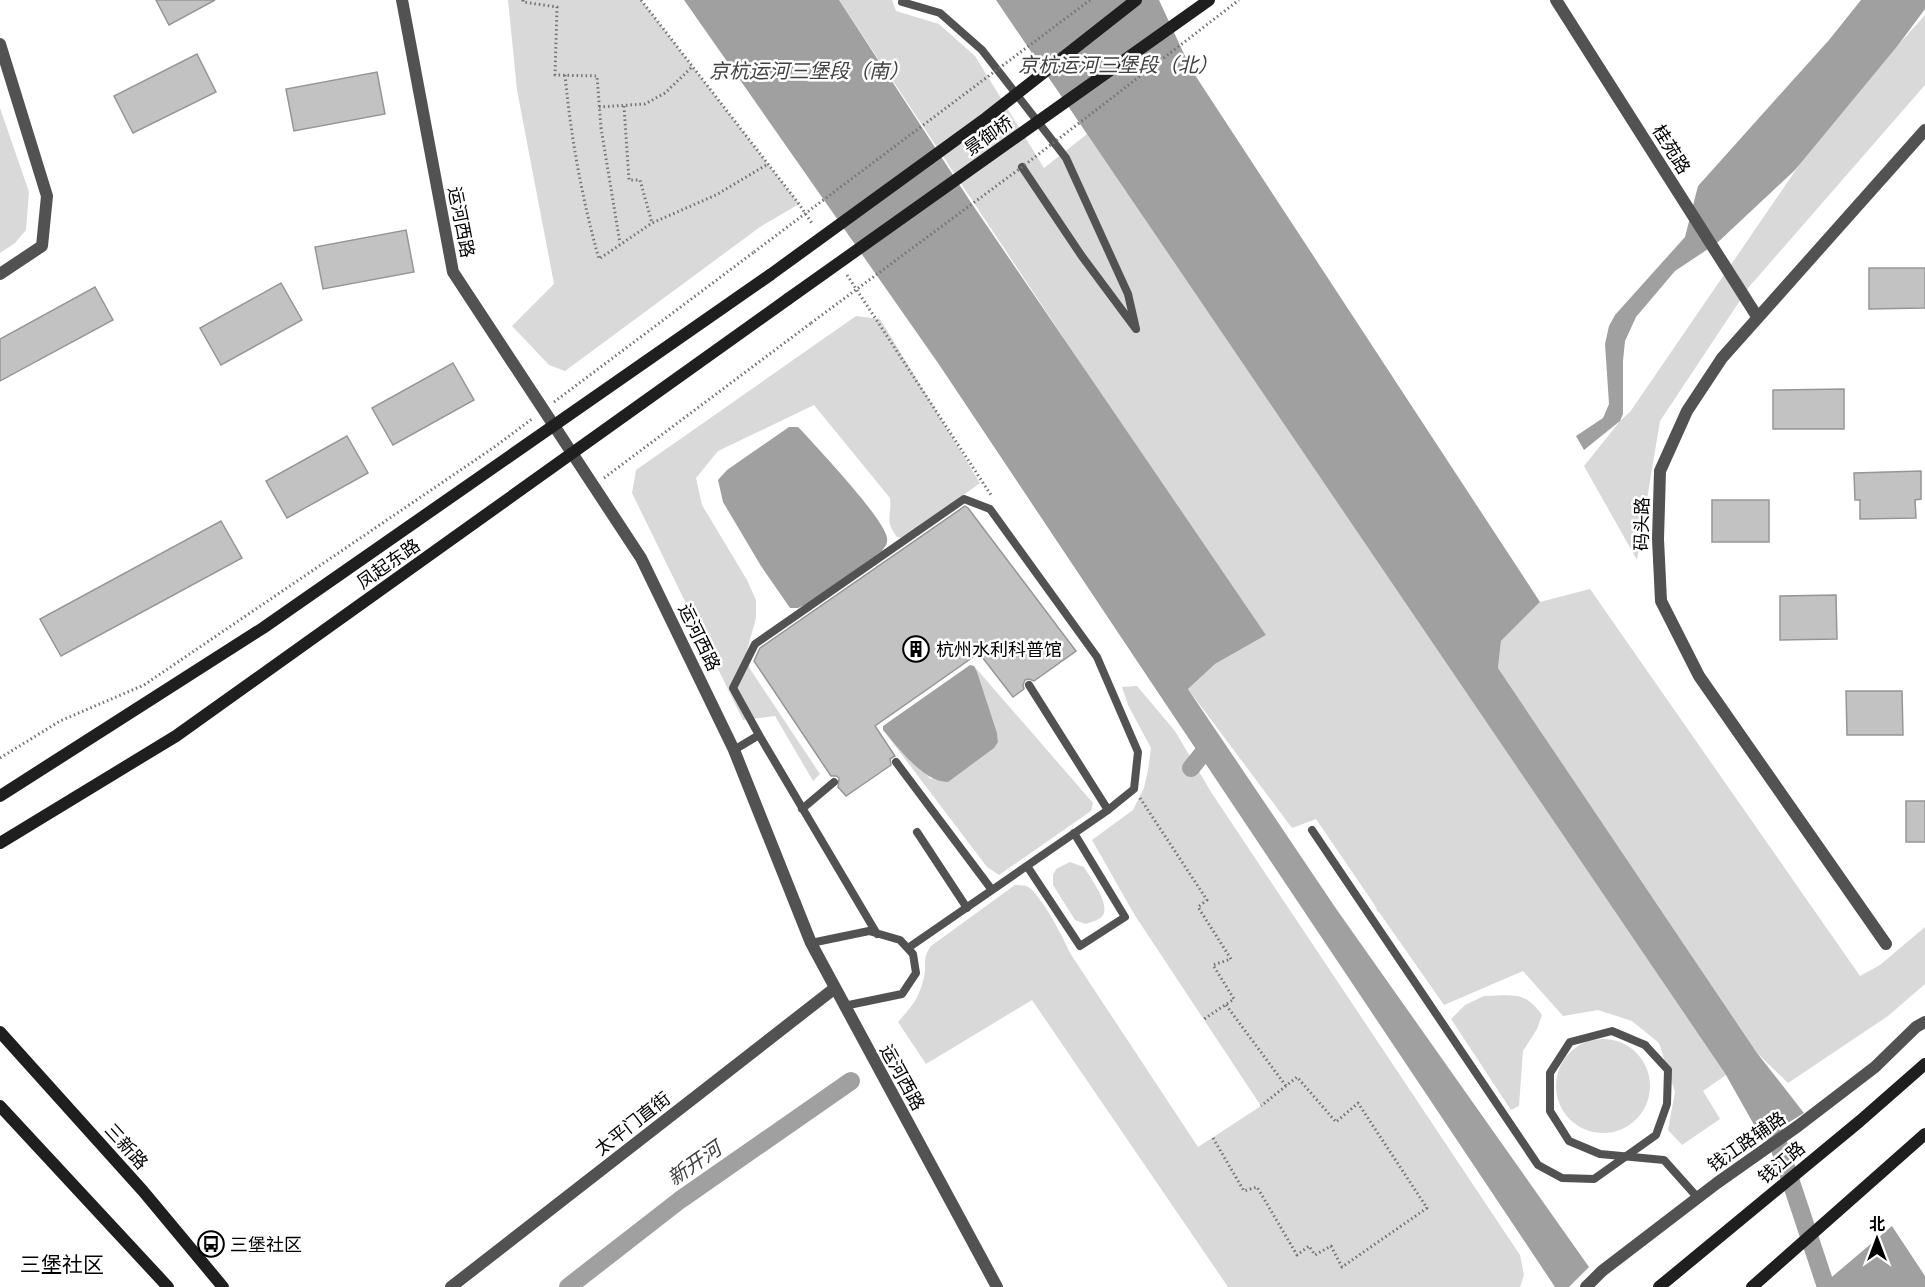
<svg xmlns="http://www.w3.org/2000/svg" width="1925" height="1287" font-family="'Noto Sans','Noto Sans SC',sans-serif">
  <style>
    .green { fill: #d9d9d9 }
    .water { fill: #a0a0a0 }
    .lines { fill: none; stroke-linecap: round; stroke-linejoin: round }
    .canal { stroke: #a0a0a0; stroke-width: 18 }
    .building { fill: #c2c2c2; stroke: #969696; stroke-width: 1.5 }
    .path { stroke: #747474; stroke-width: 3; stroke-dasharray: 1.5 3; stroke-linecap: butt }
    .service { stroke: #525252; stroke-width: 8 }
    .minor { stroke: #525252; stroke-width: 12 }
    .secondary { stroke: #1f1f1f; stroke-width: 12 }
    .path-bridge { stroke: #747474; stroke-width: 3; stroke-dasharray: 1.5 3; stroke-linecap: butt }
    .service-bridge { stroke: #525252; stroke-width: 8 }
    .secondary-bridge { stroke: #1f1f1f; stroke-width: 12 }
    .labels { text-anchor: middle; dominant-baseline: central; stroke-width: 5; stroke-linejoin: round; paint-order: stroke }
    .street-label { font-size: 18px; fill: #000; stroke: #fff }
    .poi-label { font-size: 18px; fill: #000; stroke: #fff; text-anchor: start }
    .water-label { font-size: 20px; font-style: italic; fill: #414141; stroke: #fff }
    .quarter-label { font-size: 21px; fill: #000; stroke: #fff }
  </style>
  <rect width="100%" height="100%" fill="#fff"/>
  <path class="green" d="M508 0H641L799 204 760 227 565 371 549 365 512 326 554 284 517 90Z
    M839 0H892L896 11 939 24 975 56 1044 168 1087 134 1726 1075 1703 1091 1720 1119 1682 1145 1668 1130 1675 1092 1659 1043 1632 1021 1598 1010 1563 1016 1523 971 1444 1005 1379 912 1377 911 1376 907 1316 819 1292 828 1188 689 1215 664 1266 635 1087 373Z
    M1925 15V85L1749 287 1660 421 1637 560 1584 466 1620 421 1630 412 1826 126Z
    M0 108 29 192 26 230 15 243 0 253Z
    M856 316 880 319 980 483 904 538 897 537C884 520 892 517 890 498L814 405 718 451 696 478 702 505 747 580 756 600V618L746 654 750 669 820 774 813 781 775 716 743 720 632 493 636 470Z
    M1590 589 1860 976 1880 965 1925 927V984L1888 1016 1788 1083 1757 1053 1498 668 1501 641 1540 602Z
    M974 666 1093 803 1091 811 999 875 987 867 883 730 907 757 931 779 998 742 997 733Z
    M1137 686 1175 731 1211 792 1520 1255 1524 1275 1520 1287H1228L1032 1000 926 1064 898 1022C912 1006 919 999 924 977 927 964 922 958 931 946L1015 885C1022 885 1028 885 1033 891 1046 905 1062 935 1070 953L1198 1147 1261 1106 1134 914 1092 840 1133 810 1144 788 1148 770 1151 748 1128 705 1122 687Z
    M1070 862 1084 867C1090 878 1110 903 1103 915 1100 920 1091 922 1086 924L1075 920 1053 885V875L1056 869Z
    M1484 996C1513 996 1524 990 1542 1015L1537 1029 1523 1051 1519 1106 1511 1110 1451 1019 1465 1005Z
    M1556 1086a47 47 0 1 1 94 0a47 47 0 1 1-94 0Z"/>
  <path class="water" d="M684 0H839L970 201 1266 635 1215 664 1188 689 1337 910 1589 1267 1569 1287H1555L938 363Z
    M996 0H1159L1191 69 1540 602 1501 641 1498 668 1757 1053 1804 1113 1762 1139 1726 1075Z
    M1861 0H1925V9L1899 44 1795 170 1717 243 1675 271 1636 317 1625 341 1623 361V414L1620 421 1584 450 1576 436 1603 418 1609 404 1605 344 1609 326 1615 315 1685 237 1698 186 1829 40Z
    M789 427H798L802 431C819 450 884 518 887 538 888 544 885 546 882 551L809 603 798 608H790L761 566 723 502 718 480 727 470Z
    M970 665 974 666 977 672 997 733 998 742 994 748 948 782C923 782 898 747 883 730V726Z
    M1892 1226 1925 1276V1287H1820Z"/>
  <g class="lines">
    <path class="canal" d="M1191 768 1207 748
      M1767 1110 1826 1287
      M568 1287 680 1200 851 1081"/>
  </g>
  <path class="building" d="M156 0H215L169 25Z
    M197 54 216 92 133 133 114 96Z
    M377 72 385 114 294 131 286 89Z
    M406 230 414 272 323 289 315 247Z
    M1869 268H1925V308L1869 309Z
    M281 283 302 320 221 365 200 328Z
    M95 287 113 320 0 381V339Z
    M453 363 474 400 393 445 372 408Z
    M1844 389V429H1773V390Z
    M347 436 368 473 287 518 266 481Z
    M1921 471V499L1915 500 1916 518 1860 519V500H1855L1854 473Z
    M1712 500H1769V542H1712Z
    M965 506 968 508 1076 651 1034 681 1029 679 1025 680 1023 685 1024 689 1013 697 979 653 875 726 895 756 890 759 891 765 846 796 838 787 839 778 836 776H831L754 661 760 648Z
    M221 521 242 558 61 656 40 619Z
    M1836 595 1837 639 1780 640V596Z
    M1846 691H1902L1903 735H1847Z
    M1906 801H1925V842H1906Z"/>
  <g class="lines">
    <path class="path" d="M523 0V2L557 7 555 75 597 76 601 128 620 243
      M641 0 799 204 813 225
      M565 75C571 138 582 199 599 259L652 223 716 195 768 164
      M624 106 629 180H640L652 223
      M599 107 645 104 665 93 692 67
      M847 275 991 495
      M554 402 754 252
      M604 478 811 323
      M0 758 60 721 144 685 493 448 532 419
      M1140 798 1207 900 1198 907 1231 959 1213 965 1234 999 1204 1019
      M1226 1005 1286 1086
      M1213 1138 1244 1191 1257 1187 1297 1255 1309 1246 1315 1255 1331 1246 1342 1267 1427 1208 1358 1103 1336 1122 1297 1077 1261 1106"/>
    <path class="service" d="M902 2 940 13 982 50 1066 158 1128 294 1136 329 1081 255 1022 167
      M1029 685 1108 810
      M759 735 733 688 755 644 964 499 990 509 1097 657 1138 752 1134 789 1108 810 908 948
      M734 750 759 735 877 934
      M896 762 992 890
      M802 809 834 782
      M1312 830 1538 1165 1562 1178 1594 1179 1656 1135 1667 1104 1668 1070 1645 1045
      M917 832 967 908
      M1027 866 1080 946 1125 917 1074 833
      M811 943 869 931 900 940 913 954 916 973 902 994 844 1006"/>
    <path class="minor" d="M402 0 453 272 641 558 734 750 811 943 997 1287
      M1556 0 1758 318
      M0 44 47 196 42 246 0 274
      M1886 944 1699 676 1661 601 1658 539 1660 471 1687 411 1722 358 1925 130
      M451 1287 835 988
      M1586 1287 1602 1271 1717 1183 1798 1126 1875 1067 1916 1027 1925 1022"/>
    <path class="secondary" d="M0 796 263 628 770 275
      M0 843 176 736 788 299
      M0 1032 143 1191 223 1287
      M0 1106 168 1287
      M1659 1287 1860 1121 1925 1064
      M1752 1287 1925 1134"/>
    <path class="path-bridge" d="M754 252 1090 0
      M811 323 1022 167 1239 0"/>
    <path class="service-bridge" d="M1645 1045 1612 1031 1570 1042 1550 1073V1111L1569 1141 1600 1154 1664 1160 1698 1198"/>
    <path class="secondary-bridge" d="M770 275 986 118 1136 0
      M788 299 1209 0"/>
  </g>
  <defs>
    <g id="building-ring" transform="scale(1.35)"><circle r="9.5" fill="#fff" stroke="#000" stroke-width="1.5"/><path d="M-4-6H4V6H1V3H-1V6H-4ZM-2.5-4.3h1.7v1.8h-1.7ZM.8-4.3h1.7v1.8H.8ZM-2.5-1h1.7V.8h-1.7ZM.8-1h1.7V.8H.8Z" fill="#000"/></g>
    <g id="bus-ring" transform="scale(1.35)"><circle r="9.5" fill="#fff" stroke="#000" stroke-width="1.5"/><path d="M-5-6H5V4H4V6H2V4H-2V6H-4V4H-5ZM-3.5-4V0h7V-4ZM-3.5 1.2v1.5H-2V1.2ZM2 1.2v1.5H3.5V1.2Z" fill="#000"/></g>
  </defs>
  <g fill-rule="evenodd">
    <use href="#building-ring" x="916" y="649"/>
    <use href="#bus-ring" x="211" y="1244"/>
  </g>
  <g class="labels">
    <g class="street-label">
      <text transform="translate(988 135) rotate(-35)">景御桥</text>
      <text transform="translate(1672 149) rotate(58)">桂苑路</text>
      <text transform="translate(462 222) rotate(79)">运河西路</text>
      <text transform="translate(1641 524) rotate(-89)">码头路</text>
      <text transform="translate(388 563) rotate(-35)">凤起东路</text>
      <text transform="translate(700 637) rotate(64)">运河西路</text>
      <text transform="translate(903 1077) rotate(61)">运河西路</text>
      <text transform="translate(632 1123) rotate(-38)">太平门直街</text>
      <text transform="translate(1746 1141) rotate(-35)">钱江路辅路</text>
      <text transform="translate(127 1146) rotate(48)">三新路</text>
      <text transform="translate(1781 1162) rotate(-40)">钱江路</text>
    </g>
    <g class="poi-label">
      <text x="936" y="649">杭州水利科普馆</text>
      <text x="230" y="1244">三堡社区</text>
    </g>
    <g class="water-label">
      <text x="1118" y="64">京杭运河三堡段（北）</text>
      <text x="809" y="70">京杭运河三堡段（南）</text>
      <text transform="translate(694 1163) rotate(-35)">新开河</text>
    </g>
    <g class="quarter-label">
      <text x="62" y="1264">三堡社区</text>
    </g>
  </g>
  <g transform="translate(1877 1239)" stroke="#ffffff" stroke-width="4.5" paint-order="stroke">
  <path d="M0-4.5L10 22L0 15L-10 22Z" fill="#000000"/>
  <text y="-9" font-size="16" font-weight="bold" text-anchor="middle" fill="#000000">北</text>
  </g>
</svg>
